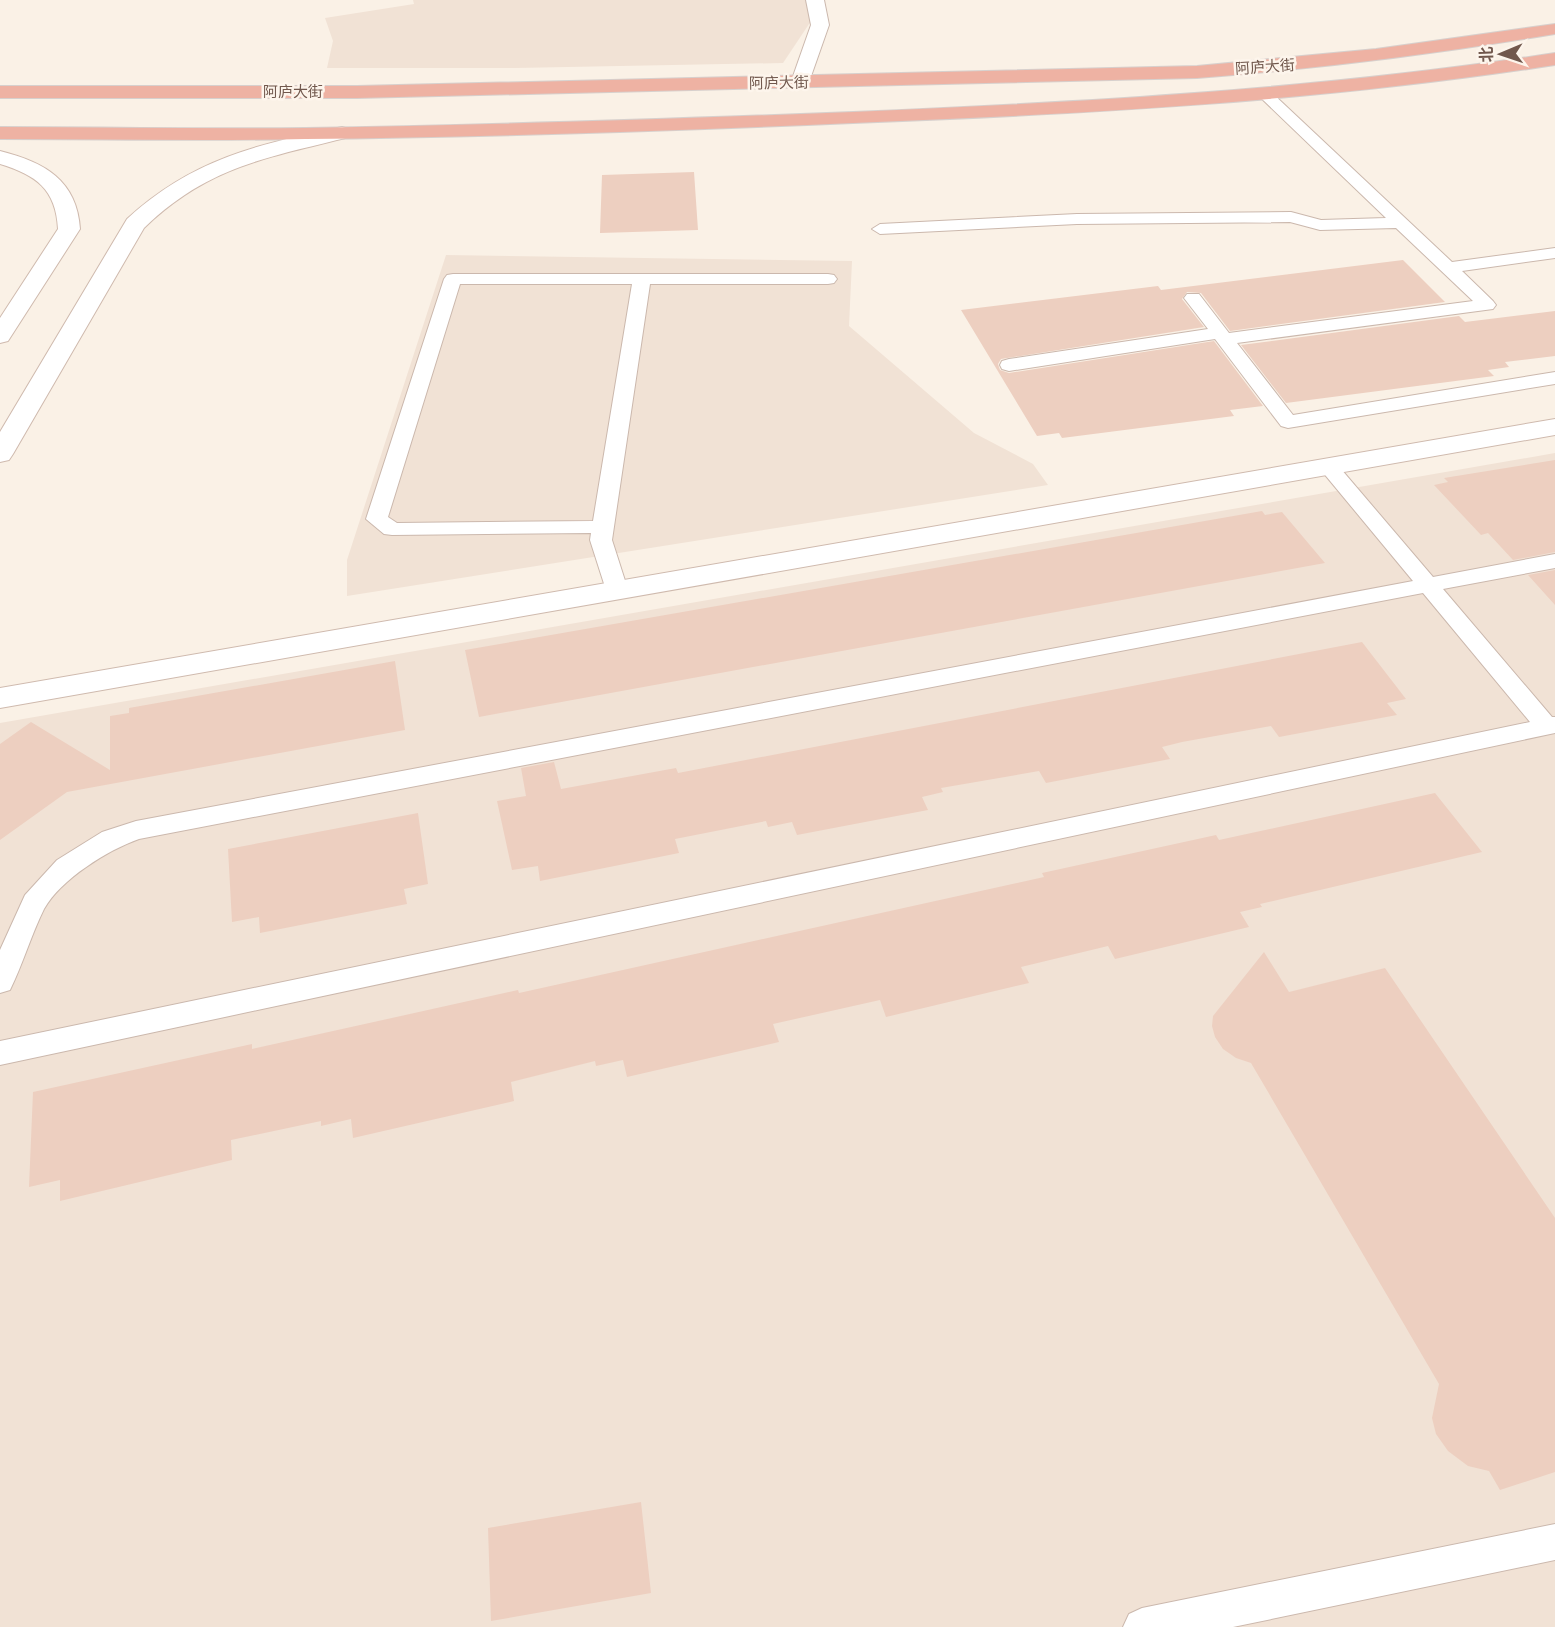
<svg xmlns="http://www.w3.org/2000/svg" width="1555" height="1627" font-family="Karla,'Noto Sans SC',sans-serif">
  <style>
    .residential { fill: #f1e2d5 }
    .building { fill: #edcfc0 }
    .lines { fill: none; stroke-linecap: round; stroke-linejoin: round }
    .lane-casing { stroke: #cbb8ad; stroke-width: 2 }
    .street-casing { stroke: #cbb8ad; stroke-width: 2 }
    .secondary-casing { stroke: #cfbaae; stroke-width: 2 }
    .highway-casing { stroke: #d7d0cd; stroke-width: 2 }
    .lane { fill: #fff; fill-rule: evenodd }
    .street { fill: #fff; fill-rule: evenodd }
    .secondary { fill: #fff; fill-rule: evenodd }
    .highway { fill: #eeb2a3; fill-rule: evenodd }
    .labels { text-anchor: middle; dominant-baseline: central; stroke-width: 5; stroke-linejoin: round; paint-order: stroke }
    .far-street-label { font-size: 15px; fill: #71584d; stroke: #fdf5ec }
  </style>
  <rect width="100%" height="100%" fill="#faf1e6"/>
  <path class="residential" d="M413 0H805L813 18 783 63 515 68H327L333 41 325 18 414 4Z
    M446 255 852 261 849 326 974 433 1033 464 1048 485 347 596V560Z
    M1555 453V1627H0V723Z"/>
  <path class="building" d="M694 172 698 230 600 233 602 175Z
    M1403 260 1445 302 1230 331 1201 293 1187 292 1182 299 1204 327 1001 359 998 364 1000 370 1009 373 1214 341 1263 406 1230 410 1234 416 1062 438 1059 433 1037 436 961 310 1158 286 1161 290Z
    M1555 311V356L1505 362 1509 367 1488 370 1494 376 1286 403 1241 345 1459 316 1465 322Z
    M1555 460V552L1513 560 1488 533 1481 535 1434 485 1448 482 1444 478Z
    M1262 511 1265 515 1282 512 1325 563 479 717 465 650Z
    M1555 570V605L1528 575Z
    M1362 642 1406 699 1387 703 1397 715 1279 737 1271 726 1182 742 1162 747 1170 759 1046 783 1039 771 941 788 943 792 922 797 928 810 797 835 792 822 768 827 766 821 675 839 679 853 540 881 538 866 512 870 497 801 526 796 521 768 554 762 561 789 676 768 678 773Z
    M395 661 405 730 67 792 0 840V744L31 722 110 770V716L129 713V708Z
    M1435 793 1482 852 1260 904 1262 907 1240 912 1249 927 1115 959 1108 946 1021 967 1029 983 886 1017 880 1000 773 1024 779 1042 627 1077 623 1060 596 1066 595 1061 511 1082 514 1101 353 1138 351 1119 321 1126V1121L231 1140 232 1160 60 1201V1180L29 1187 33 1092 252 1044V1049L518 990 519 993 1044 877 1042 873 1216 835 1219 840Z
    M418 813 428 884 404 889 407 904 260 933 259 917 232 922 228 849Z
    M1264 952 1289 992 1385 968 1555 1218V1472L1500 1490 1489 1471 1468 1466 1448 1451 1436 1434 1432 1418 1439 1384 1251 1063 1236 1058 1223 1049 1215 1037 1212 1026 1213 1016Z
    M641 1502 651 1593 491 1621 488 1528Z"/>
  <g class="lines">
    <g class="lane-casing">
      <path id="lane" d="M1266 91 1271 92 1452 262 1555 248V258L1462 271 1493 301 1496 305 1493 309 1237 343 1293 415 1555 372V384L1288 428 1281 426 1215 339 1009 371 1002 369 1000 365 1002 361 1009 359 1208 329 1184 298 1187 294H1199L1229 333 1473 301 1396 228 1320 230 1290 222 1077 224 880 234 872 229 880 224 1077 214 1291 212 1321 220 1386 218 1261 98 1259 95 1261 92Z
        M453 274H828L834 275 837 279 834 283 828 284H650L612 540 628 590 625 595 617 597 609 595 606 590 590 540 591 533 392 535 384 534 366 519 444 279 447 275ZM460 284H632L593 521 397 523 388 517Z
        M1328 460 1335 462 1433 577 1555 554V568L1443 589 1552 717H1555V733L0 1065V1041L1530 722 1423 593 139 839C108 850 61 879 44 909 31 935 23 964 10 990L0 993V950L25 895 57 860 102 832 136 821 1413 581 1321 470 1318 466 1321 462Z
        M1555 1524V1560L1233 1627H1123L1129 1614 1142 1608Z"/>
    </g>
    <g class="street-casing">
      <path id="street" d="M806 0H824L829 25 809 82 807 86H793L791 82 811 25Z"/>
    </g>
    <g class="secondary-casing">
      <path id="secondary" d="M342 127 349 129 352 133 349 137C267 158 208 166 144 228L13 454 9 460 0 462V432L127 219C192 159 258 144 342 127Z
        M0 151C44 162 77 180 80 229L8 341 0 343V318L58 229C56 189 36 175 0 164Z
        M1555 419V435L0 708V688Z"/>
    </g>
    <g class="highway-casing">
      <path id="highway" d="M1555 24V34C1436 54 1317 69 1197 78L357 98H0V86H357L1197 66 1376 49Z
        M1555 53V65C1322 101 1088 114 853 123 671 131 488 137 305 139 204 141 102 139 0 139V127C102 127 204 129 305 128 488 125 671 119 853 112 1088 102 1322 89 1555 53Z"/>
    </g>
    <use href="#lane" class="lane"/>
    <use href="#street" class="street"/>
    <use href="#secondary" class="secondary"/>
    <use href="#highway" class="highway"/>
  </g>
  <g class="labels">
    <g class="far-street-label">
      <text transform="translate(1265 67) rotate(-4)">阿庐大街</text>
      <text transform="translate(779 83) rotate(-1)">阿庐大街</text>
      <text x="293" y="92">阿庐大街</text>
    </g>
  </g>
  <g transform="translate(1501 54) rotate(268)" stroke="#fdf5ec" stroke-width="4.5" paint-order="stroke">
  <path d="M0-4.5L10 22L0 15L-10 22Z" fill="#71584d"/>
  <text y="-9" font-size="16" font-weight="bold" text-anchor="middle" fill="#71584d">北</text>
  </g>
</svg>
